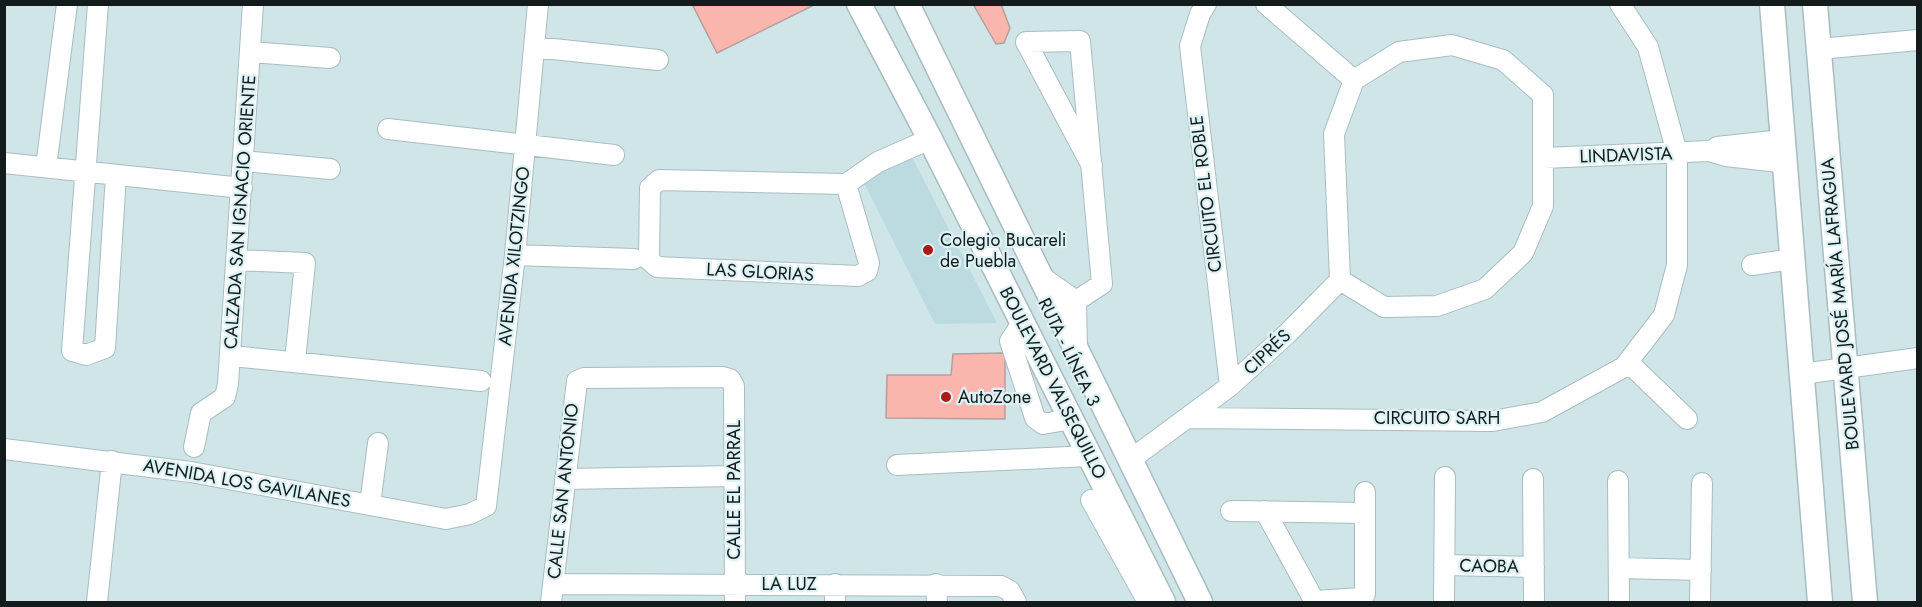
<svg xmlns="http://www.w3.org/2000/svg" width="1922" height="607" font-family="Jost,sans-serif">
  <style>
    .built { fill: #bcdbe0 }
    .building { fill: #fab6ac; stroke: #b3a09d; stroke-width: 1.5 }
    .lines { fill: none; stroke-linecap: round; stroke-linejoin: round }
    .minor-casing { stroke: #a8bdc0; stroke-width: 22 }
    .major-casing { stroke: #a8bdc0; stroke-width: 27 }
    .minor { stroke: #fff; stroke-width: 20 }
    .major { stroke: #fff; stroke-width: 24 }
    .poi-dot { fill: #ac1a18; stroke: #ddf2f5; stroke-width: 2 }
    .labels { text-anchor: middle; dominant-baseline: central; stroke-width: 4.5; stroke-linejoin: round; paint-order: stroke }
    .street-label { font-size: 18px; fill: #131b1c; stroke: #ddf2f5 }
    .poi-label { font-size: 18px; fill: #131b1c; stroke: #ddf2f5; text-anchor: start }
  </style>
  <rect width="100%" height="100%" fill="#d0e5e8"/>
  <path class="built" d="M911 155 997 323 935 324 861 177Z"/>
  <path class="building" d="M692 4H816L717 53Z
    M973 4H1001L1010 28 1004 43 996 44Z
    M1005 353V419L886 418 887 375H951L953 354Z"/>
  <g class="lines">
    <g class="minor-casing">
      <path id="minor" d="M98 4 72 351 86 355 105 348 116 175
        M1206 4 1200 14 1190 46 1230 386
        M1266 4 1354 80
        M1452 45 1503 60 1543 95V206L1523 253 1485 289 1437 306 1384 307 1340 280 1334 134 1354 80 1399 52Z
        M534 47 658 60
        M1819 49 1918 40
        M250 52 330 58
        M388 129 614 155
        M1717 147 1773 141 1784 146
        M1543 158 1709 151 1726 156 1786 163
        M244 161 330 169
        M4 163 242 188
        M46 167 67 4
        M846 184 869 263 867 271 858 276 657 267 649 260 650 188 659 180 846 184 878 162 930 139
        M515 255 634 259
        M238 260 305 263 295 361
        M1752 265 1793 259
        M1039 275 1076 301 1077 349
        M1076 301 1102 284 1080 41 1026 42 1092 166
        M1022 323 1010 341 1035 418 1043 424 1071 419
        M232 356 481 381
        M1628 362 1687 419
        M1802 374 1918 358
        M1190 418 1493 421 1542 412 1624 367 1664 315 1677 265V153L1648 47 1620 4
        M194 447 201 413 225 397 228 384 253 4
        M4 449 191 472 446 519 470 514 486 506 515 255 538 4
        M1130 460 1230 386 1288 333 1340 280
        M897 465 1089 456
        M565 479 734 476
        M1533 479 1534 602
        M1618 481 1619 602
        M1091 500 1148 602
        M370 505 378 443
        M1231 511 1365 513
        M1265 511 1315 602
        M1444 565 1534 567
        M1619 568 1701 570
        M553 584 1001 586 1010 591 1016 602
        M835 584V602
        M936 584 937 602
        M1314 601 1362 598 1365 594V492
        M97 602 112 461
        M551 602 577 381 584 378 723 377 730 379 734 386 735 602
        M1444 602 1445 477
        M1700 602 1702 483"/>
    </g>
    <g class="major-casing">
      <path id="major" d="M859 4 930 139 1163 602
        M907 4 1200 602
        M1772 4 1820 602
        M1815 4 1865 602"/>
    </g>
    <use href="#minor" class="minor"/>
    <use href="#major" class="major"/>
  </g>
  <g class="poi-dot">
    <circle cx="928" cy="250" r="6"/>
    <circle cx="946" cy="397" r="6"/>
  </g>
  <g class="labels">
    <g class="street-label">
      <text transform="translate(1626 155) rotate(-2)">LINDAVISTA</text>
      <text transform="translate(1206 194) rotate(-97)">CIRCUITO EL ROBLE</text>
      <text transform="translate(240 212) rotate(-86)">CALZADA SAN IGNACIO ORIENTE</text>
      <text transform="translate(514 256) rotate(-84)">AVENIDA XILOTZINGO</text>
      <text transform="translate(760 272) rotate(3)">LAS GLORIAS</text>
      <text transform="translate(1840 304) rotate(-95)">BOULEVARD JOSÉ MARÍA LAFRAGUA</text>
      <text transform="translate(1069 352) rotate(64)">RUTA - LÍNEA 3</text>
      <text transform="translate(1267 352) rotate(-43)">CIPRÉS</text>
      <text transform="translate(1053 383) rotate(63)">BOULEVARD VALSEQUILLO</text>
      <text x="1437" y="418">CIRCUITO SARH</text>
      <text transform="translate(247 483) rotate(10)">AVENIDA LOS GAVILANES</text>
      <text transform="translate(734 490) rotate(-90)">CALLE EL PARRAL</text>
      <text transform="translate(563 491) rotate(-84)">CALLE SAN ANTONIO</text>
      <text transform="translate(1489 566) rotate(1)">CAOBA</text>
      <text x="789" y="584">LA LUZ</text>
    </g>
    <g class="poi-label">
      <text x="940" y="240">Colegio Bucareli<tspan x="940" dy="21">de Puebla</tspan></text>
      <text x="958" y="397">AutoZone</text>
    </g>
  </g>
  <rect width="1922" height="607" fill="none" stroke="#131b1c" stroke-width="12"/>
</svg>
